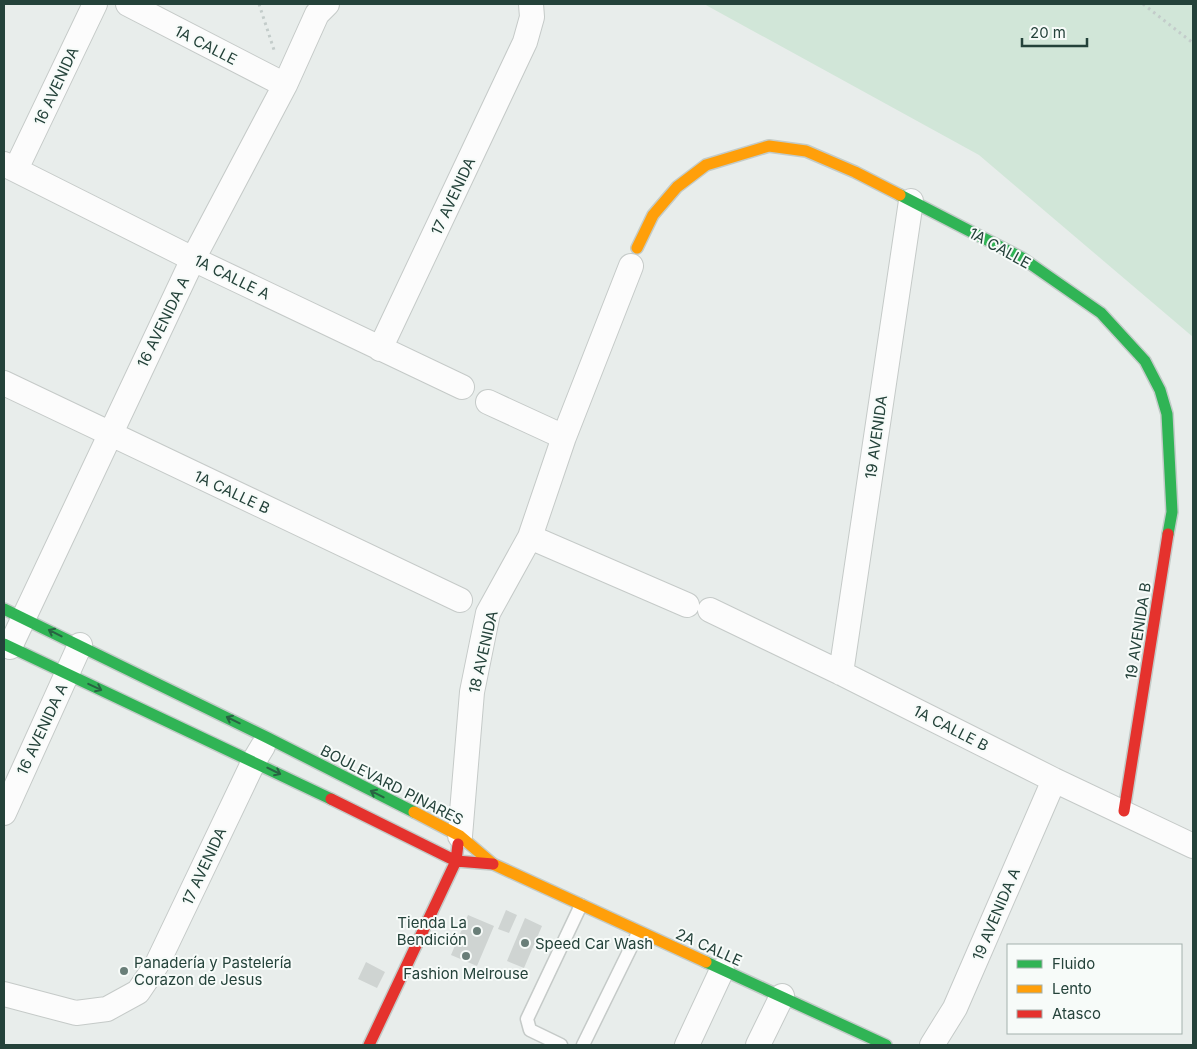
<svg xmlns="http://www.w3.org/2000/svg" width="1197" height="1049" font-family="Inter,sans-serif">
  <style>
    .green { fill: #d1e6d8 }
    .building { fill: #cfd4d2 }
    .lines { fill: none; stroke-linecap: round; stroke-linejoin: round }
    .lane-casing { stroke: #c5cac8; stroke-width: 15 }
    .street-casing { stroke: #c5cac8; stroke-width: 26 }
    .fast-casing { stroke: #c3cbc8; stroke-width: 14 }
    .slow-casing { stroke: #c3cbc8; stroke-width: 14 }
    .jam-casing { stroke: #c3cbc8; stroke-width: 14 }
    .path { stroke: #c3ccca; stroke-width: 3; stroke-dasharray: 2.5 4; stroke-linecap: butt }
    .lane { stroke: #fcfcfc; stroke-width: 12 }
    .street { stroke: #fcfcfc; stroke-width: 24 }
    .fast { stroke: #30b455; stroke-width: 11 }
    .slow { stroke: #ff9f0a; stroke-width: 11 }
    .jam { stroke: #e5322d; stroke-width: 11 }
    .oneway { stroke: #286442 }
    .poi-dot { fill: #697e78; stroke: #f7fbf9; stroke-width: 2 }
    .labels { text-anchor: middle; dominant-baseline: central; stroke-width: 4; stroke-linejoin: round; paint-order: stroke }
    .street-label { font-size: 15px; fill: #24423a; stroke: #f7fbf9 }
    .poi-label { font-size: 15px; fill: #24423a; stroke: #f7fbf9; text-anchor: start }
  </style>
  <rect width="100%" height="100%" fill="#e8edeb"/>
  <path class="green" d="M704 4H1193V337L979 155Z"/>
  <path class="building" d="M506 910 517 915 509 933 498 929Z
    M468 915 494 926 477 966 451 955Z
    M525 918 542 926 524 968 507 961Z
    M366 962 385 972 377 988 358 979Z"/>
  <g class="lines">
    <g class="lane-casing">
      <path id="lane" d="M561 1045 530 1030 527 1019 581 905
        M583 1045 638 933"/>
    </g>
    <g class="street-casing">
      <path id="street" d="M128 4 285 85
        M4 164 193 259 462 387
        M16 169 95 4
        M380 349 525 42 532 17 531 4
        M4 383 460 600
        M488 402 564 437
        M530 537 687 605
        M710 610 841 673 1054 780 1193 846
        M10 647 193 259 285 85 317 14 327 4
        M841 673 911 201
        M4 813 80 645
        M460 836 472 692 488 613 530 537 564 437 631 266
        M4 994 76 1013 107 1009 138 992 157 964 254 761 263 746
        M687 1045 722 970
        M758 1045 782 996
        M932 1045 955 1008 1054 780"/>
    </g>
    <g class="fast-casing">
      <path id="fast" d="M900 195 1022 258 1101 313 1145 361 1160 390 1167 414 1172 512 1168 534
        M4 609 268 738 414 812
        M4 644 331 799
        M706 962 886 1045"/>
    </g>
    <g class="slow-casing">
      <path id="slow" d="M637 248 653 215 677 187 706 165 769 146 806 151 855 172 900 195
        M414 812 460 836 493 864 706 962"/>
    </g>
    <g class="jam-casing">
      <path id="jam" d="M331 799 456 861 493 864
        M1124 811 1168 534
        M369 1045 456 861 458 844"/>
    </g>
    <path class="path" d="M259 4 275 53
      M1143 4 1193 43"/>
    <use href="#lane" class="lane"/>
    <use href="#street" class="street"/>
    <use href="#fast" class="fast"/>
    <use href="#slow" class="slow"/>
    <use href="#jam" class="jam"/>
  </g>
  <defs><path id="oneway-shaft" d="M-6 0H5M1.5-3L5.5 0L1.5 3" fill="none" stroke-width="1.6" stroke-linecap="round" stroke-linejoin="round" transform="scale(1.25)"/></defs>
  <g class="oneway">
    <use href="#oneway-shaft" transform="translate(55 633) rotate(-153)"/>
    <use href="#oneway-shaft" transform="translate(95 687) rotate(25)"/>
    <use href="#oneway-shaft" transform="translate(233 720) rotate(-154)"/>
    <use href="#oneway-shaft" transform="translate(274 771) rotate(26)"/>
    <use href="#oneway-shaft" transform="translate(377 794) rotate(-153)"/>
  </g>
  <g class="poi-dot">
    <circle cx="477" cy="931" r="5"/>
    <circle cx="525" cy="943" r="5"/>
    <circle cx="466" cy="956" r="5"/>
    <circle cx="124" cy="971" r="5"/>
  </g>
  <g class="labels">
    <g class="street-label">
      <text transform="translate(206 45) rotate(27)">1A CALLE</text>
      <text transform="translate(56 86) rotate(-65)">16 AVENIDA</text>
      <text transform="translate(453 196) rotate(-65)">17 AVENIDA</text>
      <text transform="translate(1000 248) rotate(29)">1A CALLE</text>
      <text transform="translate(232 277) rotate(26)">1A CALLE A</text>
      <text transform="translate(163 322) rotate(-64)">16 AVENIDA A</text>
      <text transform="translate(876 437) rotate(-82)">19 AVENIDA</text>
      <text transform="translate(232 492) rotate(25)">1A CALLE B</text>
      <text transform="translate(1138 631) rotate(-81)">19 AVENIDA B</text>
      <text transform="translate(483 652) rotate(-77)">18 AVENIDA</text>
      <text transform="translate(951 728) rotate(27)">1A CALLE B</text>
      <text transform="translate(42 729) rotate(-65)">16 AVENIDA A</text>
      <text transform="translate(392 785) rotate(27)">BOULEVARD PINARES</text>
      <text transform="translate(204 866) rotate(-65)">17 AVENIDA</text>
      <text transform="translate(996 914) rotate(-67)">19 AVENIDA A</text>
      <text transform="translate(709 947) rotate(24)">2A CALLE</text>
    </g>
    <g class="poi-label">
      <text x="467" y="922" text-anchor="end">Tienda La<tspan x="467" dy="17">Bendición</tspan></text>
      <text x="535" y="943">Speed Car Wash</text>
      <text x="134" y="962">Panadería y Pastelería<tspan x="134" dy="17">Corazon de Jesus</tspan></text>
      <text x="466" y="973" text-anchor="middle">Fashion Melrouse</text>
    </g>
  </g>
  <rect width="1197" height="1049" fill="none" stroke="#24423a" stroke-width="10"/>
  <rect x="1007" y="944" width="175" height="90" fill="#f7fbf9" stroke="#a3b1ad"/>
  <rect x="1017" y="960" width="25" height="8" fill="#30b455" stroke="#a3b1ad"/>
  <text x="1052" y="969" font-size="15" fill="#24423a">Fluido</text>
  <rect x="1017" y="985" width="25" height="8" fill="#ff9f0a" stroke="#a3b1ad"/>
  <text x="1052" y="994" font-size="15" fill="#24423a">Lento</text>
  <rect x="1017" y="1010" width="25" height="8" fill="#e5322d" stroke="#a3b1ad"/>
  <text x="1052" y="1019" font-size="15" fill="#24423a">Atasco</text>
  <path d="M1022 38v8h65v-8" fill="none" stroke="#24423a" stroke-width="2.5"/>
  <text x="1030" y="38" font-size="15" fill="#24423a" stroke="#f7fbf9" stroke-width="4" paint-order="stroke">20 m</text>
</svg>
